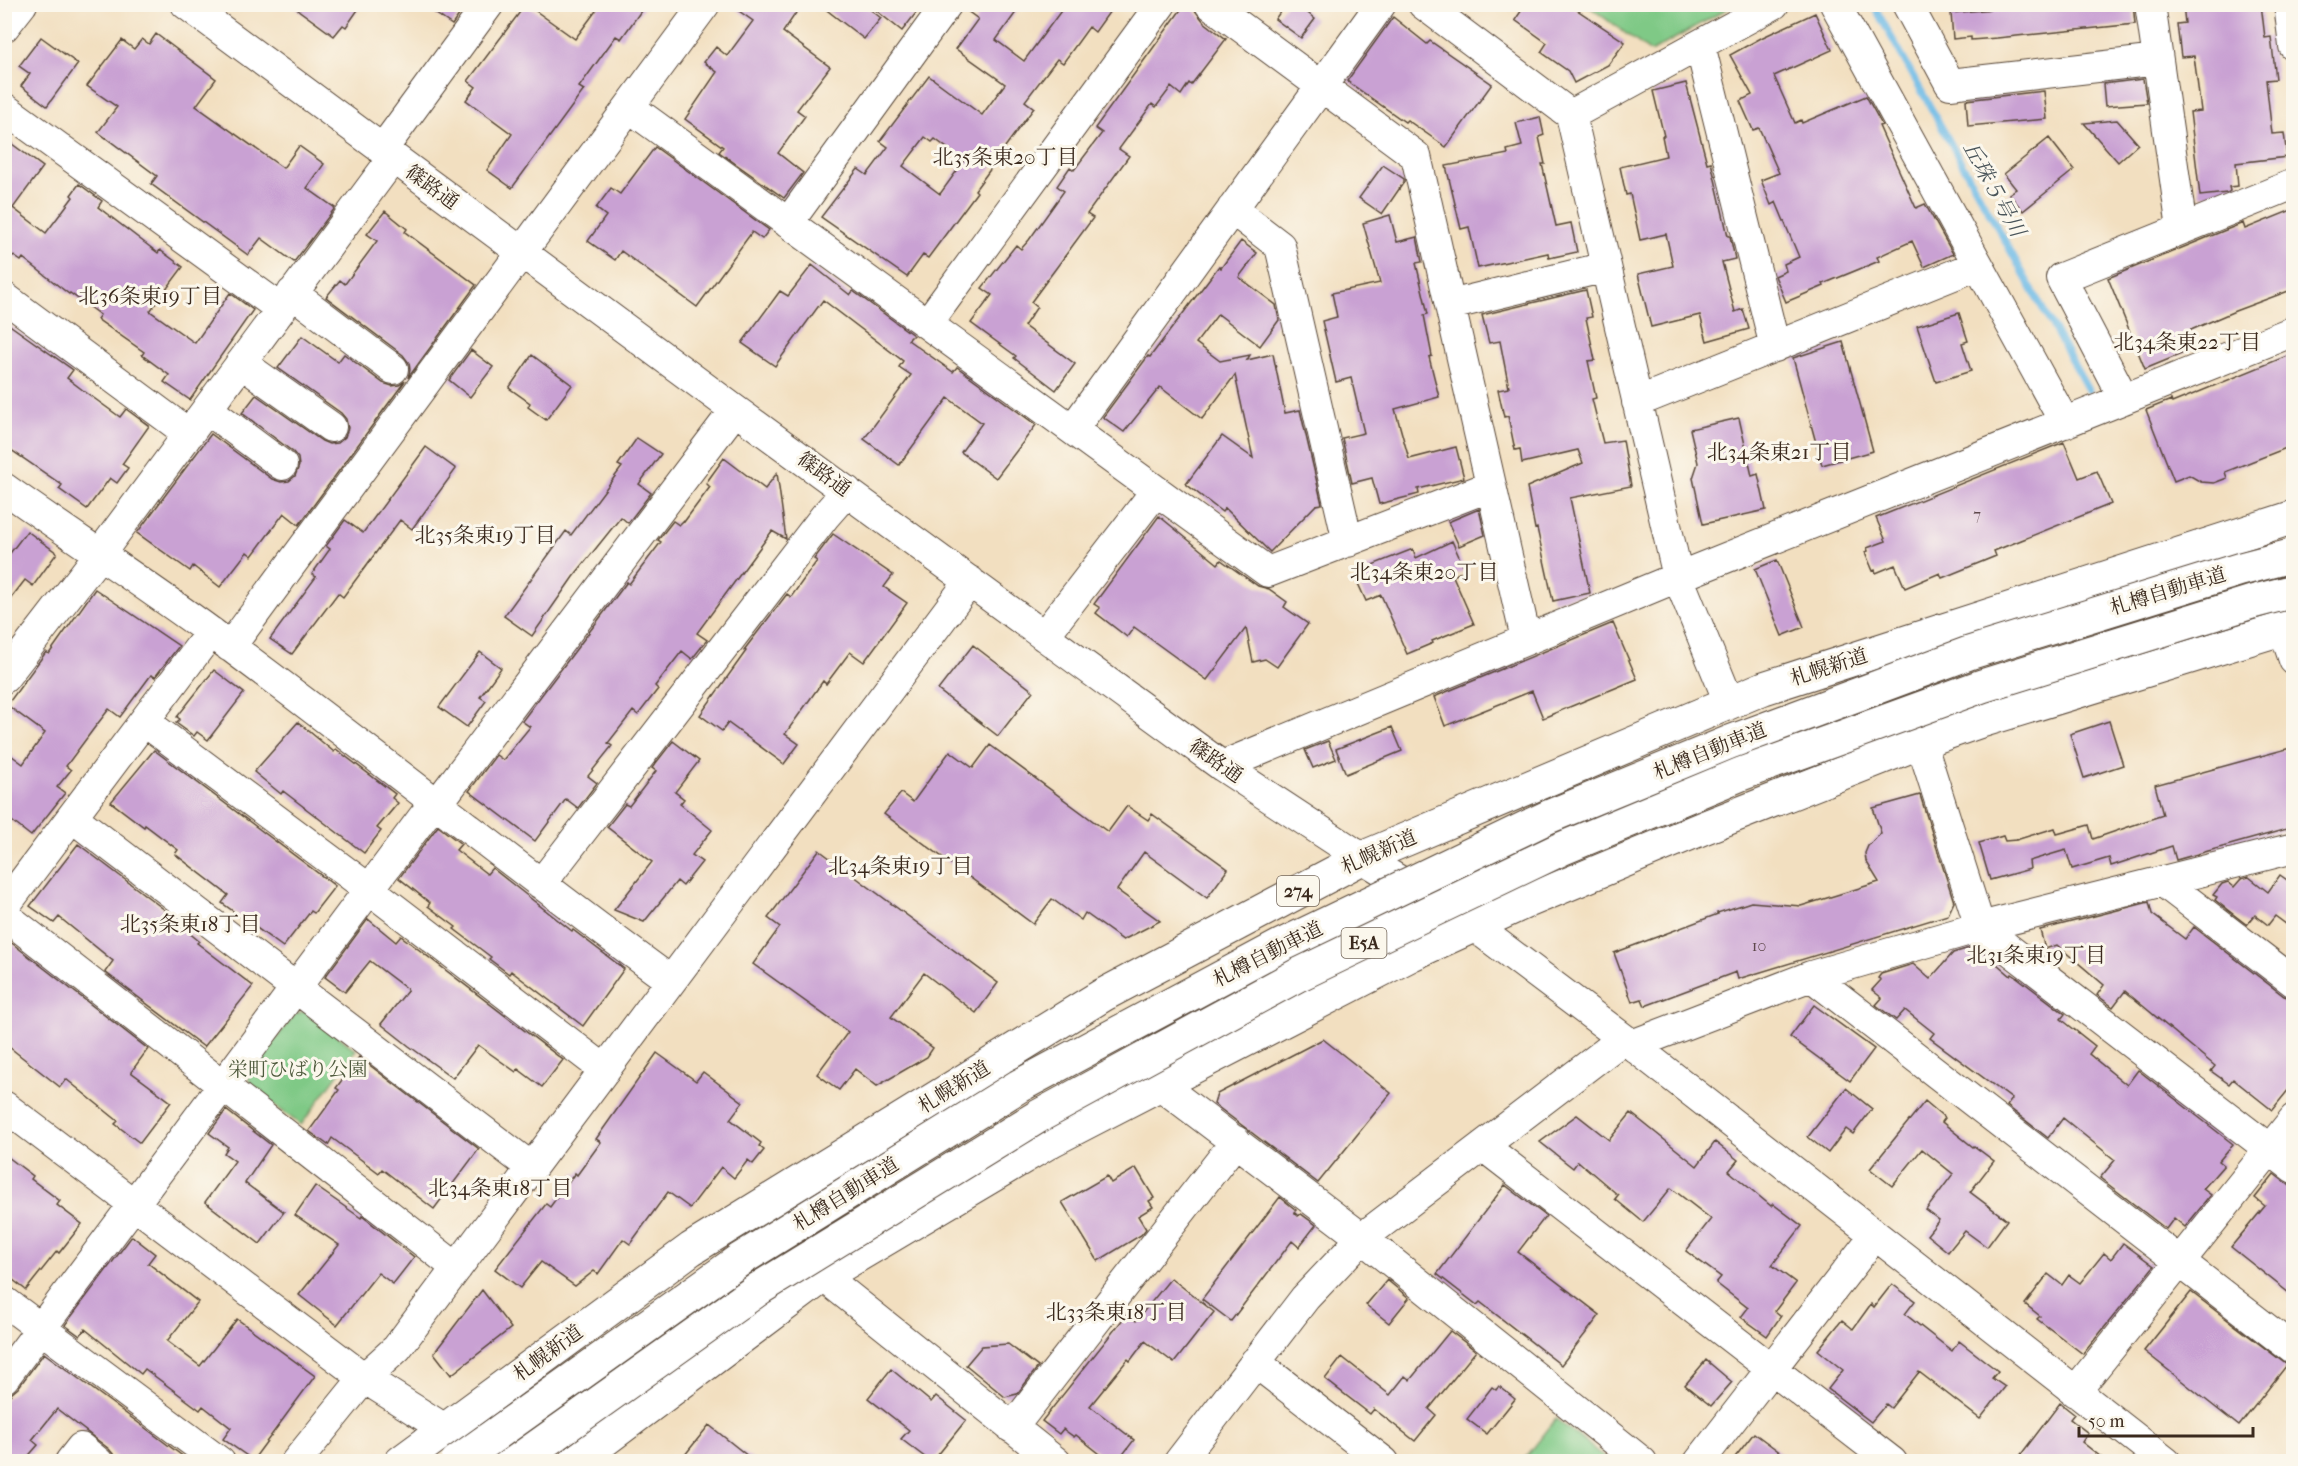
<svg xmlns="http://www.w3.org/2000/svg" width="2298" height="1466" font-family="'IM FELL French Canon','Noto Serif JP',serif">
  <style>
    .green { fill: #7fc986; stroke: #5d7a52; stroke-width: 1.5 }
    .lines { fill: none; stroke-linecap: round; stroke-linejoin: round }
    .stream { stroke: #6cbae6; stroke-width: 7 }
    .building { fill: #c9a1d3; fill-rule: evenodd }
    .minor-casing { stroke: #564536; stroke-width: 32 }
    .highway-casing { stroke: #564536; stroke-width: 35 }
    .minor { stroke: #fff; stroke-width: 30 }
    .highway { stroke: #fff; stroke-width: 33 }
    .highway-bridge-casing { stroke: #564536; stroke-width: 35; stroke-linecap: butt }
    .highway-bridge { stroke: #fff; stroke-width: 33 }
    .labels { text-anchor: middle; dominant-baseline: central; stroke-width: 6; stroke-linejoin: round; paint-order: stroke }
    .number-label { font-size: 16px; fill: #5e484b }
    .shield { fill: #fbf7ec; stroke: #75685c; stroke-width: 1.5 }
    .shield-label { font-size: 18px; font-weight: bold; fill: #3b2a1e }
    .street-label { font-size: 20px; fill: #3b2a1e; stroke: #fbf7ec }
    .park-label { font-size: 20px; fill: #4f5a3d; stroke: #fbf7ec }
    .neighbourhood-label { font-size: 21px; fill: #3b2a1e; stroke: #fbf7ec }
    .water-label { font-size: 21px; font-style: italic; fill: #4a555a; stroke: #fbf7ec }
  </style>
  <rect width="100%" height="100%" fill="#fbf7ec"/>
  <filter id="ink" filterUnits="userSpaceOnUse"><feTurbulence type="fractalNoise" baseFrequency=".0167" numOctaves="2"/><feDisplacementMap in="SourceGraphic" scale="12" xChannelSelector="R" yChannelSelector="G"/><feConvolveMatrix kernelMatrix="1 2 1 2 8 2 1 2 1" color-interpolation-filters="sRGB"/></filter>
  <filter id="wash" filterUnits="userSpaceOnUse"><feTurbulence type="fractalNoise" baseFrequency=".008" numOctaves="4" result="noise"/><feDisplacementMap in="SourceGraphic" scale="24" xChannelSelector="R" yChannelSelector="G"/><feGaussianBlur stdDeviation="1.35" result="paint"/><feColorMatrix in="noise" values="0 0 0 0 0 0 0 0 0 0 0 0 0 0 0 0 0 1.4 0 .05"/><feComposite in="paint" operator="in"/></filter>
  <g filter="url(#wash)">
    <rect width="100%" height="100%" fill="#f2dfc0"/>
    <path class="green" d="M1587 5H1734L1651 52Z
      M306 1011 356 1050 301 1125 251 1088 248 1075 295 1014Z
      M1556 1419 1609 1461H1523Z"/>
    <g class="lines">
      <path class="stream" d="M1873 4 2088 390"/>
    </g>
    <g id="blocks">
      <path class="building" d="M290 4H362L346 27 343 25 334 36Z
        M422 4H467L452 25Z
        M526 4 575 39 601 4H646L621 39 616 36 579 87 584 90 512 188 487 170 512 134 466 100 476 87 468 81Z
        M729 4H802L783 32 830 67 797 110 805 116 778 153 803 173 784 198 719 152 723 147 685 119 717 72 704 62 716 47 727 56 753 21Z
        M819 4H863L881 18 864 39Z
        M868 4H923L902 31Z
        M964 4H1022L996 40 1024 61 1066 4H1115L1095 32 1089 27 1063 63 1057 59 1025 101 1034 108 999 155 1000 156 975 190 977 192 928 258 923 255 907 277 821 217 858 169 867 175 888 147 880 141 929 76 982 115 1005 84 956 49 978 19 963 8ZM925 137 932 142 935 139 964 161 940 194 903 166Z
        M1185 4 1194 9 1204 22 1226 39 1191 85 1189 83 1181 95 1171 87 1156 107 1152 104 1119 149 1129 156 1087 214 1093 218 1031 302 1037 307 1024 326 1075 364 1056 390 1014 358 1016 356 971 323 992 295 982 288 1016 245 1021 249 1029 240 1064 191 1057 186 1070 167 1074 170 1102 133 1095 128Z
        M1286 4H1297L1315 19 1301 38 1275 19Z
        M1526 4H1568L1625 42 1608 65 1574 83 1568 71 1541 52 1547 43 1515 20Z
        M2045 4H2133L2135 24 1997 38 1971 40V37L1953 39 1951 13Z
        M2183 4H2261L2265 38 2271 37 2276 79 2266 80 2272 134 2284 133 2287 157 2236 163 2238 186 2229 187 2230 191 2227 193 2200 196 2190 112 2201 111 2194 56 2181 57 2177 24 2185 23Z
        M1815 13 1832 50 1774 76 1795 123 1801 120 1802 123 1866 96 1882 125 1879 126 1916 208 1925 204 1953 254 1924 267 1912 241 1877 257 1879 261 1823 284 1824 286 1786 302 1775 276 1786 271 1784 264 1799 257 1776 202 1771 205 1761 180 1779 173 1759 128 1753 130 1740 101 1752 95 1730 55 1763 37Z
        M1393 17 1427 44 1430 41 1492 84 1446 147 1407 120 1405 122 1347 81Z
        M156 34 216 79 196 106 283 168 299 146 324 164 307 188 335 208 294 262 261 238 248 255 151 184 157 176 98 132 117 107 87 86 122 40 134 49 142 39 149 44Z
        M41 37 78 64 47 106 21 86 30 74 19 66Z
        M2143 79 2147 103 2105 106 2103 84Z
        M1686 83 1707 163 1711 162 1728 236H1730L1735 259 1722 262 1735 312 1743 309 1749 329 1707 341 1700 315 1651 327 1638 274 1673 266 1666 234 1640 240 1630 194 1626 195 1620 167 1666 156 1662 136H1664L1653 91Z
        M2044 91 2047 119 1968 126 1966 100Z
        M1540 117 1544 135 1539 137 1545 164H1542L1556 226 1571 223 1577 252 1549 258 1548 253 1478 268 1469 227 1461 229 1446 166 1508 154 1507 150 1522 146 1516 123Z
        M2117 120 2138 144 2118 162 2084 123Z
        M4 138 43 167 13 208 46 233 73 197 71 195 79 184 102 201 98 207 158 253 160 250 183 267 150 311 195 343 230 293 253 310 190 400 164 382 169 375 142 355 144 352 97 319 100 315 70 293 69 294 23 258 21 261 4 249Z
        M2049 138 2074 170 2023 211 2009 194 2016 189 2004 174Z
        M655 147 769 230 762 239 752 232 697 307 621 251 615 260 588 241 606 216 596 208 611 188 620 194Z
        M1383 165 1404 179V182L1382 214 1359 198Z
        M2294 209V289L2235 311 2184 333 2191 350 2145 369 2108 278 2243 223 2245 229Z
        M385 211 407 229 405 232 476 285 408 378 410 370 409 363 403 355 326 297 340 280 345 284 377 241 367 234Z
        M1390 215 1397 242 1417 237 1422 262 1416 263 1428 314 1424 315 1432 356 1429 357 1439 397 1395 409 1409 459 1456 447 1464 478 1418 489 1419 494 1379 504 1372 478 1352 483 1342 438 1364 433 1351 378 1336 382 1322 321 1337 317 1332 293 1380 283 1363 223Z
        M1241 241 1257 253 1239 277 1276 305 1279 320 1260 346 1218 314 1196 343 1220 361 1250 355 1247 360 1273 354 1285 413 1300 410 1322 504 1316 505 1270 552 1225 508 1222 512 1186 484 1222 436 1253 458 1235 375 1202 419 1160 387 1124 432 1103 417 1148 356 1150 357 1219 266 1221 268Z
        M812 265 850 295 853 291 913 335 908 340 953 372 957 367 1036 425 996 478 961 452 982 423 948 398 899 465 864 439 911 375 899 367 903 361 823 300 775 366 742 343 780 291 788 296Z
        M1586 290 1592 317 1586 318 1595 360 1588 361 1596 398 1592 399 1603 443 1623 440 1631 486 1570 498 1590 593 1553 601 1537 528 1535 529 1527 487 1583 463 1578 450 1522 463 1520 449 1515 450 1508 416 1504 417 1498 390 1509 388 1500 341 1489 343 1482 315Z
        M1959 313 1968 341 1962 343 1971 371 1936 382 1917 326Z
        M4 321 73 370 67 378 84 391 120 417 126 409 149 426 122 464 128 468 117 483 110 478 87 509 59 489 62 485 4 445Z
        M302 336 338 362 344 354 383 383 392 386 399 385 405 381 299 525 284 513 252 556 247 552 220 587 193 566 190 571 137 533 211 434 272 479 281 482 289 481 295 476 299 466 298 458 293 452 242 413 256 395 322 441 329 444 338 443 345 437 348 428 346 419 341 413 278 368Z
        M1843 342 1873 451 1822 465 1793 358Z
        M471 350 493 367 470 397 449 380Z
        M2294 353V445L2225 472 2227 478 2214 483 2201 482 2189 475 2174 481 2146 410 2171 400 2172 403Z
        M532 355 572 385 546 420 528 407 530 403 509 388Z
        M1739 418 1752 476 1758 474 1766 510 1703 524 1693 478 1698 463 1690 429Z
        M637 438 661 454 639 484 651 493 628 523 621 517 573 577 532 636 504 616 566 531 571 535 622 467 618 465Z
        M2064 442 2079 478 2097 471 2111 504 1994 551 1996 556 1942 578 1940 573 1905 588 1895 565 1876 573 1875 570 1873 571 1865 552 1868 551 1867 548 1886 541 1876 518Z
        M426 447 456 469 412 529 400 520 343 597 338 593 292 654 270 639 316 577 312 574 330 549 326 546 345 520 363 533Z
        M724 458 765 489 777 473 786 539 772 531 697 633 707 640 692 659 682 651 655 686 658 689 638 715 633 711 608 743 612 746 588 776 597 783 578 808 566 799 535 841 469 791 496 755 503 760 530 727 522 721 627 582 629 584 661 542 658 540 673 521 679 525 683 521 684 522 710 487 706 483Z
        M1479 509 1485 535 1459 546 1448 522Z
        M1159 516 1218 564 1221 560 1258 586 1269 589 1287 602 1284 607 1308 624 1277 667 1265 659 1253 662 1246 628 1207 680 1134 627 1127 637 1096 613 1100 608 1094 604Z
        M27 531 57 553 33 586 25 580 4 607V561Z
        M833 534 893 575 884 587 907 603 864 662 850 652 826 684 823 681 785 734 799 744 784 764 728 723 722 731 700 715 746 651 744 650 787 594 791 597 817 561 814 559Z
        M1452 541 1465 570 1453 576 1474 624 1432 641 1433 643 1407 654 1381 595 1366 601 1356 579 1365 574 1362 569 1413 549 1416 558Z
        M1777 560 1804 627 1782 636 1755 569Z
        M95 589 179 646 155 677 151 675 120 717 109 709 95 727 66 766 71 770 57 787 65 793 31 836 4 815V750L23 764 45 733 7 705 46 652 49 654Z
        M1613 623 1637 679 1543 718 1532 691 1445 726 1434 697Z
        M973 645 1033 691 998 736 938 690Z
        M480 652 501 668 480 697 486 701 467 727 439 707Z
        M214 670 244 693 208 740 197 732 194 736 176 723 180 719 177 717Z
        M2109 721 2123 765 2084 778 2070 734Z
        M298 722 334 752 336 749 395 794 392 798 398 803 377 828 381 831 364 853 283 791 281 794 254 772Z
        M1392 727 1402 751 1346 774 1336 749Z
        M673 741 699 761 675 792 684 799 680 804 712 830 692 855 702 862 683 886 677 881 644 922 614 910 652 862 607 827 625 804 629 806 656 771 652 768Z
        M1328 741 1336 759 1313 768 1305 750Z
        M990 745 1108 832 1127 806 1148 820 1152 814 1228 869 1207 898 1144 852 1117 890 1160 921 1123 940 1085 913 1081 920 1052 899 1033 924 884 814 901 793 913 802 950 751 973 768Z
        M2294 747V827L2176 860 2172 846 2111 866 2109 858 2072 869 2066 850 2029 861 2030 869 1990 880 1979 843 2003 836 2005 841 2016 840 2055 828 2057 834 2089 825 2093 839 2163 815 2155 785Z
        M154 750 335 886 314 913 311 911 283 947 222 903 228 895 175 854 178 850 145 825 144 827 111 802Z
        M1920 795 1954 902 1948 915 1738 979 1736 972 1645 1006 1642 999 1632 1002 1614 953 1718 914 1717 913 1751 902 1801 906 1879 882 1866 861 1865 853 1868 846 1881 833 1873 808Z
        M438 826 461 844 456 850 487 874 492 868 572 931 573 930 624 969 583 1026 511 971 509 974 489 959 491 957 454 929 456 927 428 906 430 903 399 878Z
        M78 844 178 920 176 922 199 941 197 943 253 986 204 1047 105 972 113 961 59 917 54 923 30 906Z
        M819 850 998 983 976 1013 924 973 891 1017 933 1048 927 1057 877 1086 855 1069 839 1090 817 1074 848 1032 753 964 780 927 768 918Z
        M2280 875 2294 885V930L2275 916 2268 925 2255 915 2247 925 2215 900 2217 897 2213 895 2222 884 2228 882 2234 887 2241 879 2249 877 2268 892Z
        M2149 902 2152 914 2185 939 2194 927 2284 996 2294 999V1083L2272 1110 2233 1079 2229 1084 2211 1071 2215 1066 2125 991 2113 1007 2097 995 2104 985 2057 945 2045 949 2040 930Z
        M368 919 396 942 401 936 563 1060 542 1087 518 1069 516 1072 478 1045 453 1078 409 1046 381 1024 408 990 370 961 345 992 325 977Z
        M4 937 148 1049 131 1072 171 1102 140 1143 115 1124 118 1121 66 1079 60 1087 4 1043Z
        M1976 946 2011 976 2012 974 2018 978 2065 1014 2061 1019 2095 1046 2089 1054 2127 1085 2138 1070 2233 1144 2219 1161 2224 1165 2203 1189 2211 1195 2185 1227 2174 1218 2166 1229 2100 1178 2115 1160 2063 1118 2048 1138 2007 1106 2012 1099 1930 1038 1934 1033 1905 1010 1896 1020 1876 1005 1882 998 1872 990 1881 980 1878 978 1881 974 1913 964 1930 979 1953 953Z
        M1814 1005 1874 1049 1850 1081 1790 1037Z
        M1323 1039 1391 1093 1318 1183 1214 1104 1217 1094Z
        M657 1053 696 1081 703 1072 743 1102 730 1119 761 1143 759 1146 764 1150 753 1164 748 1160 734 1178 721 1167 690 1208 668 1192 630 1244 623 1239 598 1274 594 1271 575 1286 541 1262 520 1288 495 1269 546 1204 550 1207 575 1173 577 1175 601 1142 596 1139Z
        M359 1057 479 1149 434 1209 382 1169 379 1173 332 1138 328 1145 309 1131 339 1090 336 1088Z
        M1846 1088 1872 1109 1853 1134 1846 1129 1828 1153 1808 1137Z
        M1925 1101 1945 1118 1942 1122 1973 1147 1974 1146 1994 1161 1970 1192 2007 1220 1987 1247 1965 1231 1948 1252 1927 1235 1939 1220 1926 1210 1953 1174 1922 1149 1892 1186 1870 1169Z
        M226 1110 271 1145 245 1183 284 1212 260 1244 205 1202 235 1161 224 1153 228 1147 209 1133Z
        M1631 1113 1697 1166 1715 1142 1738 1160 1729 1171 1771 1206 1773 1204 1802 1226 1772 1265 1796 1283 1775 1311 1781 1316 1767 1336 1741 1317 1748 1308 1716 1283 1721 1277 1686 1251 1711 1219 1671 1188 1643 1222 1615 1199 1618 1195 1578 1161 1573 1168 1540 1142 1577 1115 1609 1140Z
        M4 1154 33 1176 31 1179 60 1201 57 1205 82 1224 59 1253 57 1251 26 1290 4 1273Z
        M1136 1168 1154 1198 1149 1201 1153 1207 1138 1216 1146 1229 1141 1235 1098 1261 1062 1202 1107 1176 1111 1183Z
        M2274 1174 2294 1189V1297L2231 1247 2265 1206 2255 1198Z
        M1505 1185 1546 1216 1518 1252 1600 1315 1561 1365 1480 1302 1477 1305 1437 1274Z
        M315 1186 361 1218 362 1216 414 1257 393 1284 378 1273 337 1325 299 1295 339 1245 295 1215Z
        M1280 1197 1296 1210 1294 1212 1298 1216 1301 1214 1316 1225 1299 1247 1292 1241 1231 1321 1202 1299Z
        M132 1236 155 1254 148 1263 198 1302 167 1341 200 1366 237 1319 315 1376 253 1460 223 1439 231 1428 203 1406 200 1410 145 1369 141 1374 85 1329 80 1336 65 1325Z
        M2123 1243 2154 1266 2083 1354 2037 1319 2040 1316 2025 1304 2048 1274 2062 1285 2069 1275 2080 1283 2104 1253 2111 1259Z
        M1171 1278 1214 1312 1174 1363 1145 1341 1130 1361 1128 1359 1090 1406 1134 1440 1118 1461H1109L1076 1435 1074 1437 1063 1429 1059 1434 1042 1421 1127 1314 1136 1321Z
        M1387 1280 1409 1298 1389 1323 1366 1305Z
        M1892 1284 1915 1301 1905 1314 1952 1351 1959 1341 1998 1371 1992 1378 2005 1387 1980 1419 1919 1372 1891 1408 1886 1404 1871 1422 1828 1389 1843 1370 1818 1350 1842 1320 1853 1329 1871 1304 1874 1307Z
        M482 1290 511 1328 451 1375 434 1353Z
        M2191 1292 2287 1365 2239 1426 2144 1351Z
        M1450 1331 1476 1351 1429 1409 1436 1415 1415 1441 1374 1409 1370 1414 1325 1379 1342 1357 1390 1395 1405 1376 1410 1380Z
        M1008 1344 1038 1367 1017 1394 1005 1397 966 1365 982 1346Z
        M44 1353 144 1427 189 1461H119L109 1449 57 1409 32 1440 38 1445 24 1461H4V1400L18 1388Z
        M1706 1360 1732 1382 1711 1406 1685 1385Z
        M891 1369 931 1402 936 1396 966 1420 933 1461H930L901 1439 909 1430 868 1398Z
        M1499 1386 1515 1399 1487 1434 1467 1419 1492 1387 1496 1390Z
        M2060 1403 2074 1414 2070 1419 2088 1433 2082 1442 2106 1461H2016Z
        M709 1425 754 1461H680Z
        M1754 1433 1792 1461H1732Z"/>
    </g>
  </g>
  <g filter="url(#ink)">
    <use href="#blocks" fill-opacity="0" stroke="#564536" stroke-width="1.5"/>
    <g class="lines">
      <g class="minor-casing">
        <path id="minor" d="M186 4 735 410 1222 766 1362 858 1474 926 1632 1045 2166 1462
          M1210 4 1416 156 1526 639
          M1423 4 1571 115 1678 577 1729 702
          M1835 4 2065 423
          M1907 4 1950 84 2158 60
          M2150 4 2182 229
          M2289 4 2294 46
          M4 27 22 4
          M1700 45 1775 347
          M629 107 1268 572 1491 486
          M4 108 281 309
          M1571 115 1774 4
          M382 150 489 4
          M1232 209 1280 246 1348 542
          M788 223 947 4
          M292 293 393 369
          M4 297 189 434
          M1450 305 1606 267
          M927 324 1161 4
          M241 363 331 427
          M2124 399 2061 278 2294 184
          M1637 402 1978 265
          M207 409 282 465
          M1073 429 1381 4
          M4 488C73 537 144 583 212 633 367 747 516 868 671 981
          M2283 627 2294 660
          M1044 636 1156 491
          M230 647 705 4
          M4 678 99 555 393 158
          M144 721 369 889 605 1070
          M1921 742 1980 927 2294 1168
          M1222 766 1678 577 2294 331
          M72 817 532 1168
          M2162 881 2294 982
          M541 884 825 516 847 491
          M4 907 211 632
          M4 915 457 1268
          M1811 976 2294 1350
          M1632 1045 1811 976 1980 927 2294 848
          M1159 1084 1362 1238 1642 1462
          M4 1106 364 1378 497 1462
          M1483 1146 1892 1462
          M823 1276 1056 1462
          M4 1301 220 1462
          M1255 1362 1384 1462
          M4 1378 424 816 438 803 735 410
          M2075 1392 2294 1119
          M1012 1428 1236 1141
          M70 1462 81 1448 98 1462
          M296 1462 364 1378 397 1348 970 581
          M1179 1462 1305 1298 1362 1238 1623 1039
          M1699 1462 1875 1235"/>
      </g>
      <g class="highway-casing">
        <path id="highway" d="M401 1462 691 1249 1103 995 1362 858 1764 688 2294 517
          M575 1462 823 1276 1052 1140 1412 954 1523 903 1703 828 1921 742 1978 722 2294 625"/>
      </g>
      <use href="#minor" class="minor"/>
      <use href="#highway" class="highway"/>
      <g class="highway-bridge-casing">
        <path id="highway-bridge" d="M457 1462 741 1259 1019 1086 1282 945 1548 817 1730 742 1969 653 2241 569 2294 555
          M516 1462 760 1288 1039 1116 1298 975 1561 849 1741 774 1982 686 2252 602 2294 591"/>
      </g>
      <use href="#highway-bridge" class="highway-bridge"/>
    </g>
  </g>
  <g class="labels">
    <g class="number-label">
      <text x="1977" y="514">7</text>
      <text x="1759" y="945">10</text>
    </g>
    <g class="shield">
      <rect x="1277" y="876" width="42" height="30" rx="4.5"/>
      <rect x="1341.5" y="928" width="45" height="30" rx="4.5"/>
    </g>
    <g class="shield-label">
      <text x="1298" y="891">274</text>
      <text x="1364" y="943">E5A</text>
    </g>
    <g class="street-label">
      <text transform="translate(432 187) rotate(36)">篠路通</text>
      <text transform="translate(824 474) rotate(36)">篠路通</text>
      <text transform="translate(2168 591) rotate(-17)">札樽自動車道</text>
      <text transform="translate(1829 667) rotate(-18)">札幌新道</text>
      <text transform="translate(1710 751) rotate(-22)">札樽自動車道</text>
      <text transform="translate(1216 761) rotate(35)">篠路通</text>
      <text transform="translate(1379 852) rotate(-24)">札幌新道</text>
      <text transform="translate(1268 954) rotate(-27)">札樽自動車道</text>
      <text transform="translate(954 1087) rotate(-32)">札幌新道</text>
      <text transform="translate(846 1194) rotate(-32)">札樽自動車道</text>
      <text transform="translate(548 1353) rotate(-36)">札幌新道</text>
    </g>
    <g class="park-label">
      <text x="298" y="1069">栄町ひばり公園</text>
    </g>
    <g class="neighbourhood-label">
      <text x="1005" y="157">北35条東20丁目</text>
      <text x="150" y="296">北36条東19丁目</text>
      <text x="2187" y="342">北34条東22丁目</text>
      <text x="1779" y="452">北34条東21丁目</text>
      <text x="485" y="535">北35条東19丁目</text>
      <text x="1424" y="572">北34条東20丁目</text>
      <text x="900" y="866">北34条東19丁目</text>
      <text x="190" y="924">北35条東18丁目</text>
      <text x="2036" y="955">北31条東19丁目</text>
      <text x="500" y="1188">北34条東18丁目</text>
      <text x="1116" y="1312">北33条東18丁目</text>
    </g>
    <g class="water-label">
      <text transform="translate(1994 189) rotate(61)">丘珠５号川</text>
    </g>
  </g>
  <rect width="2298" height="1466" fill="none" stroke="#fbf7ec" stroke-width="24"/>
  <path d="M2079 1427v9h174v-9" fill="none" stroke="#3b2a1e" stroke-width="3"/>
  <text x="2088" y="1427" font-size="18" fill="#3b2a1e" stroke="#fbf7ec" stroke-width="4.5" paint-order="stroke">50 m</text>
</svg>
